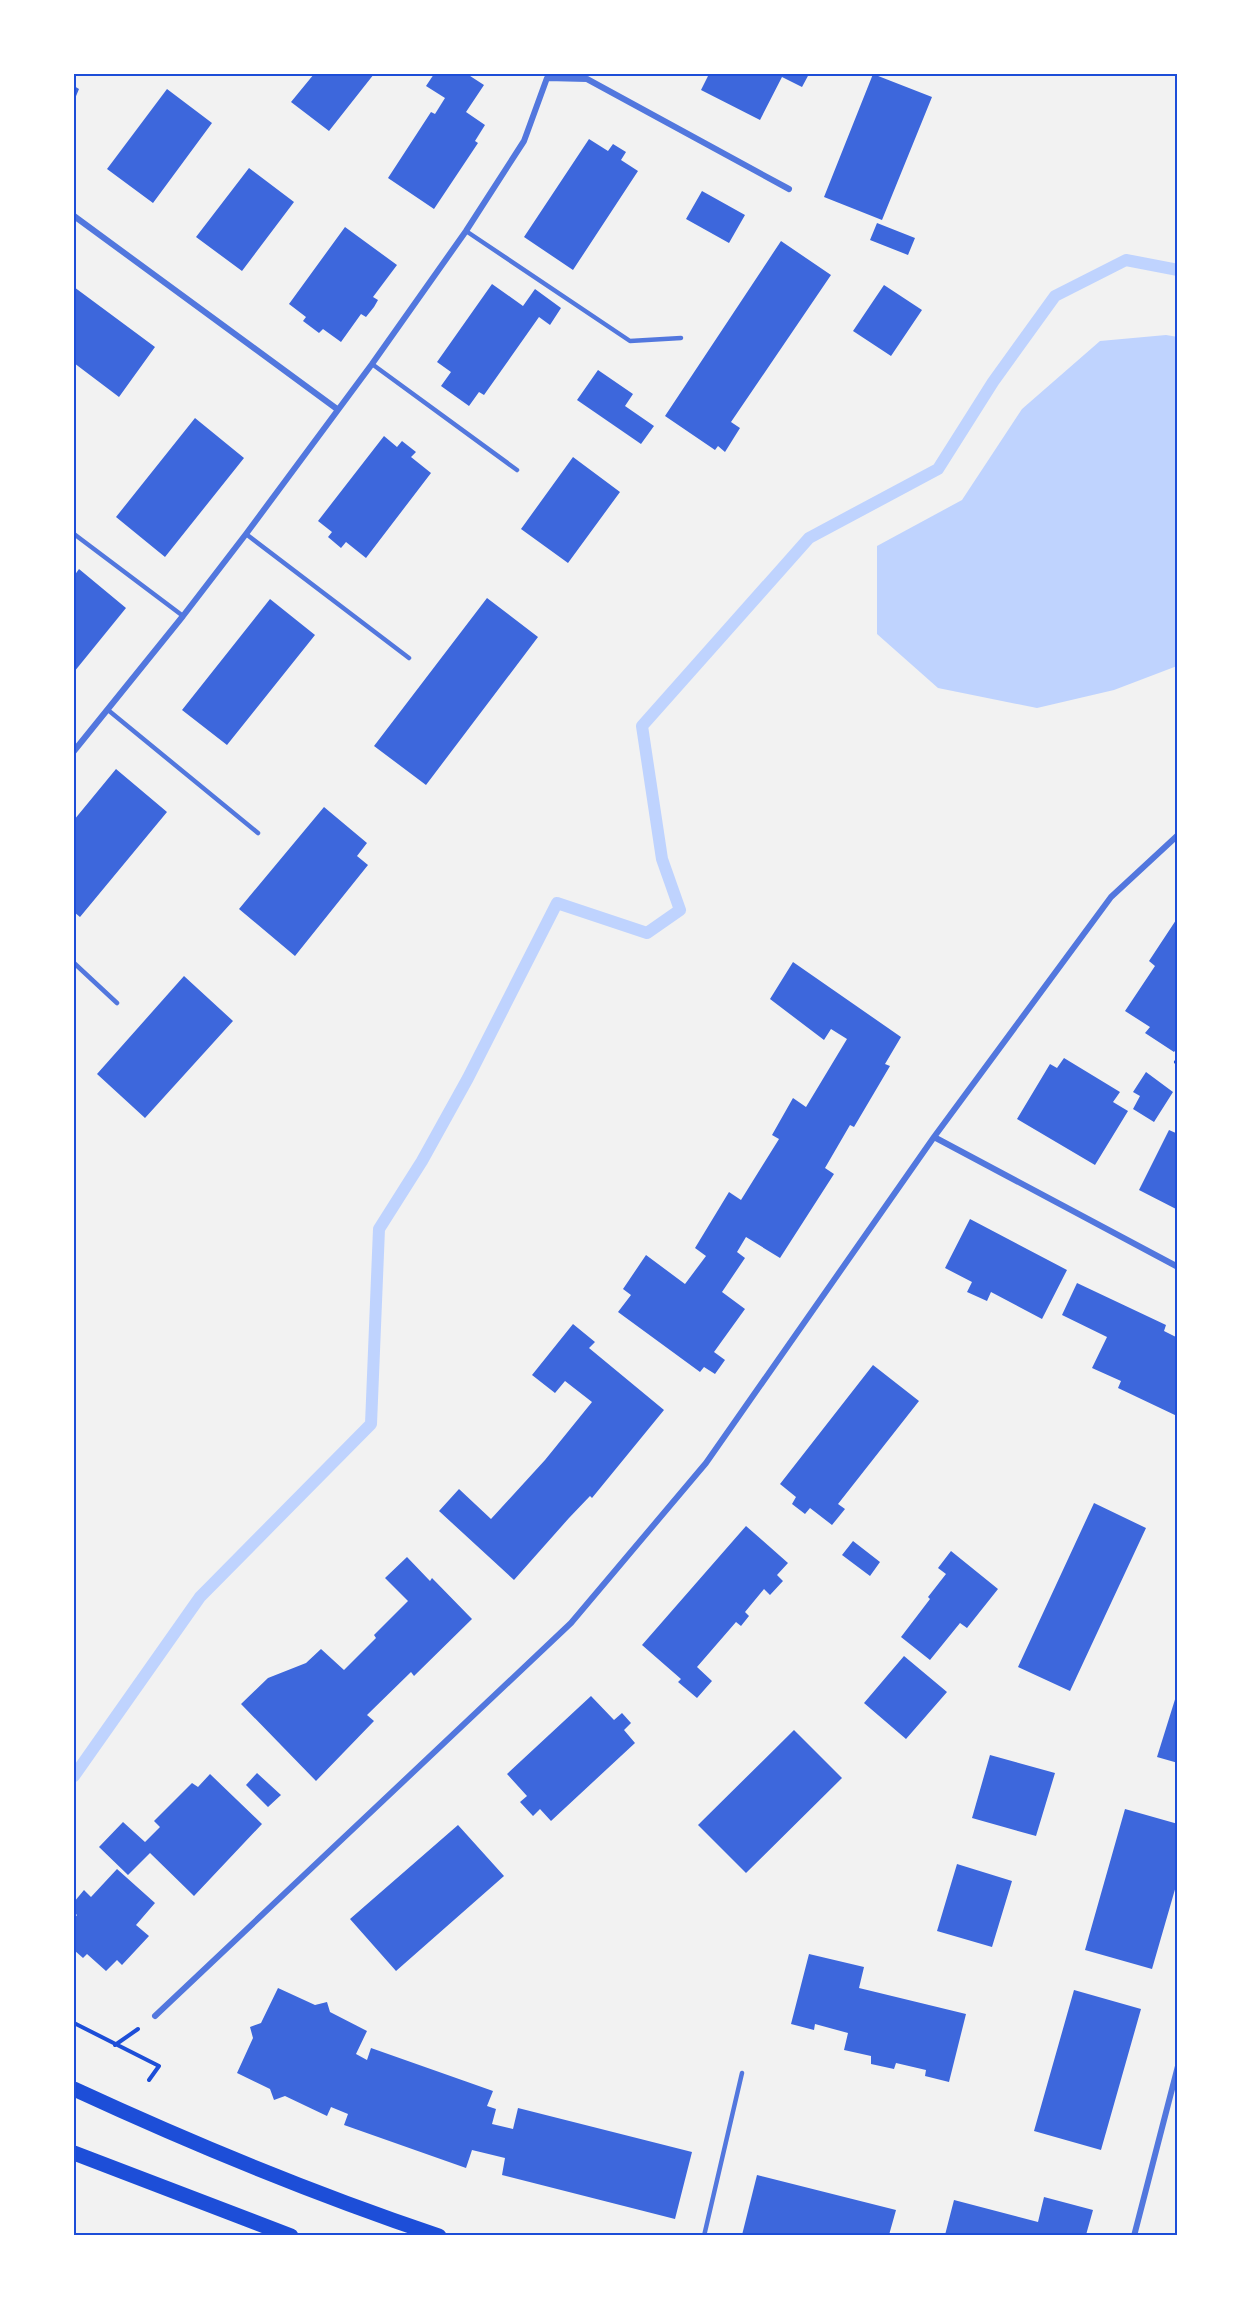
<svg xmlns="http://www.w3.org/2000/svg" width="1251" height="2309" font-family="'Roboto Condensed',sans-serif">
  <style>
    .water { fill: #bfd3fe }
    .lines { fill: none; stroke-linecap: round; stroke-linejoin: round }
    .stream { stroke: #bfd3fe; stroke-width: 12 }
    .building { fill: #3d67dc }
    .path { stroke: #1d4ed8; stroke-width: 4 }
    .service { stroke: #5277de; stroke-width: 4.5 }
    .minor { stroke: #5277de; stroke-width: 6 }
    .primary { stroke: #1d4ed8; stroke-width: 15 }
    .neatline { fill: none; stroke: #1d4ed8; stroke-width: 2 }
  </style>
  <rect width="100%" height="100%" fill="#f2f2f2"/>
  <path class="water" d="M1166 335 1178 337 1177 666 1114 690 1037 708 938 688 877 634V546L962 500 1022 409 1100 341Z"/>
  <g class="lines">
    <path class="stream" d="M74 1776 200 1597 371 1424 379 1229 422 1161 468 1078 557 903 647 933 680 910 662 859 642 726 809 538 938 469 993 382 1055 296 1126 260 1178 270"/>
  </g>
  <path class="building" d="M314 74H374L329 131 291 102Z
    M434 74H467L484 85 466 112 485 125 475 141 478 143 434 209 388 178 431 112 435 114 445 98 426 86Z
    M709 74H809L802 87 782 77 760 120 701 90Z
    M873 74 932 97 882 220 824 197Z
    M74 86 79 89 74 101Z
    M167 89 212 123 153 203 107 169Z
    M589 139 608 151 613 144 626 152 621 160 638 171 573 270 524 237Z
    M249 168 294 202 242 271 196 237Z
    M702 191 745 215 729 243 686 219Z
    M877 223 915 238 908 255 870 240Z
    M345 227 397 265 373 297 378 300 374 307 366 317 361 314 341 342 323 329 319 333 303 321 306 317 289 304Z
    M781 241 831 275 731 422 740 428 725 452 718 446 715 450 665 416Z
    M492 284 523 306 535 289 561 308 550 325 539 317 484 395 479 392 469 406 441 386 451 372 437 362Z
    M884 285 922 310 891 356 853 331Z
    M74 287 155 347 119 397 74 363Z
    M598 370 633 394 625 406 654 426 641 444 577 400Z
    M195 418 244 458 165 557 116 517Z
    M384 436 397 447 402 441 416 452 411 457 431 473 366 558 346 542 341 548 328 537 332 532 318 521Z
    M573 457 620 492 568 563 521 529Z
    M79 569 126 608 74 672V576Z
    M487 598 538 637 426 785 374 746Z
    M270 599 315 635 227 745 182 710Z
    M116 769 167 812 80 917 74 912V820Z
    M324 807 367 843 357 856 368 865 295 956 239 909Z
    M1178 917V1047L1174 1052 1145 1033 1150 1027 1125 1011 1155 966 1149 961Z
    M793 962 901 1037 885 1064 890 1066 854 1127 850 1125 825 1168 834 1174 780 1258 746 1237 737 1252 745 1258 722 1292 745 1309 714 1352 725 1360 715 1374 704 1367 700 1372 618 1312 631 1295 623 1289 646 1255 685 1284 706 1256 695 1248 729 1192 741 1200 779 1139 772 1135 793 1098 806 1107 847 1039 831 1029 824 1040 770 999Z
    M184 976 233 1021 145 1118 97 1074Z
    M1064 1058 1120 1092 1113 1102 1128 1111 1095 1165 1017 1119 1050 1064 1057 1068Z
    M1146 1072 1173 1092 1154 1122 1133 1109 1140 1096 1133 1092Z
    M1169 1130 1178 1134V1210L1139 1190Z
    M970 1219 1067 1270 1042 1319 991 1292 987 1301 967 1292 972 1282 945 1268Z
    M1077 1283 1166 1325 1164 1331 1178 1338 1177 1416 1118 1388 1121 1381 1092 1368 1107 1337 1062 1315Z
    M573 1324 595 1342 589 1348 664 1410 592 1498 590 1496 569 1518 514 1580 439 1511 459 1489 491 1519 545 1460 592 1402 565 1381 555 1393 532 1375Z
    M873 1365 919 1401 838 1504 845 1509 832 1525 810 1508 805 1514 792 1504 796 1497 780 1484Z
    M1094 1503 1146 1528 1070 1691 1018 1667Z
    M746 1526 788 1563 777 1575 783 1581 770 1595 764 1589 745 1612 749 1616 741 1626 736 1622 697 1667 712 1681 697 1698 678 1682 681 1679 642 1645Z
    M853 1541 880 1562 870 1576 842 1555Z
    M951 1551 998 1589 967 1628 960 1623 930 1660 901 1637 930 1599 928 1597 946 1574 938 1568Z
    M407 1557 430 1581 432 1578 472 1619 414 1676 411 1672 367 1715 374 1721 316 1781 241 1704 268 1678 306 1663 321 1649 344 1670 376 1638 374 1635 408 1601 385 1578Z
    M904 1656 947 1692 906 1739 864 1703Z
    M1177 1693 1178 1694V1763L1157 1757Z
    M591 1696 614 1720 622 1713 631 1723 624 1730 635 1743 551 1821 540 1809 533 1816 520 1802 527 1796 507 1774Z
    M794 1730 842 1778 746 1873 698 1825Z
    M990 1755 1055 1773 1036 1836 972 1818Z
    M257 1773 281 1795 268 1807 246 1785Z
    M210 1774 262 1824 194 1896 150 1853 128 1875 99 1847 123 1822 145 1842 160 1827 154 1821 192 1783 198 1787Z
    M1125 1809 1178 1824V1879L1152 1969 1085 1950Z
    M458 1825 504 1876 396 1971 350 1919Z
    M957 1864 1012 1881 992 1947 937 1931Z
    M117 1869 155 1903 136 1925 149 1936 122 1965 117 1960 106 1971 87 1954 83 1958 74 1950V1919L77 1915 74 1912V1902L84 1890 91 1897Z
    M809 1954 864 1967 859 1988 966 2014 949 2082 925 2076 926 2070 896 2063 894 2069 871 2064V2056L844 2050 848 2033 815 2024 814 2030 791 2024Z
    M278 1988 315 2005 327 2002 330 2012 367 2031 356 2054 367 2060 371 2048 493 2091 487 2106 496 2109 492 2124 513 2129 518 2108 692 2152 675 2219 502 2175 505 2158 472 2150 466 2168 344 2125 348 2114 331 2107 327 2116 285 2096 274 2100 270 2089 237 2073 253 2038 250 2027 261 2023Z
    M1074 1990 1141 2009 1101 2150 1034 2131Z
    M757 2175 896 2210 889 2235H742Z
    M1044 2197 1093 2210 1086 2235H945L954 2200 1038 2222Z"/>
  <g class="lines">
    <path class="path" d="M1176 1062 1178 1060
      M74 2023 159 2066 149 2080
      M115 2045 138 2029"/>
    <path class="service" d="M466 231 630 341 681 338
      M372 364 517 470
      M74 534 183 616
      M246 534 409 658
      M108 710 258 833
      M74 963 117 1003
      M704 2236 742 2073"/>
    <path class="minor" d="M74 216 337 409
      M74 751 183 616 246 534 372 364 466 231 524 141 547 78 587 79 789 189
      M934 1137 1178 1267
      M155 2016 571 1623 706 1463 934 1137 1111 897 1178 835
      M1134 2236 1178 2066"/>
    <path class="primary" d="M74 2089C193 2144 314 2194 439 2236
      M74 2153 291 2236"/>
  </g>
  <rect width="1251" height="2309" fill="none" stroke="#ffffff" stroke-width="150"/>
  <rect x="75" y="75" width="1101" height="2159" class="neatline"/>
</svg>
